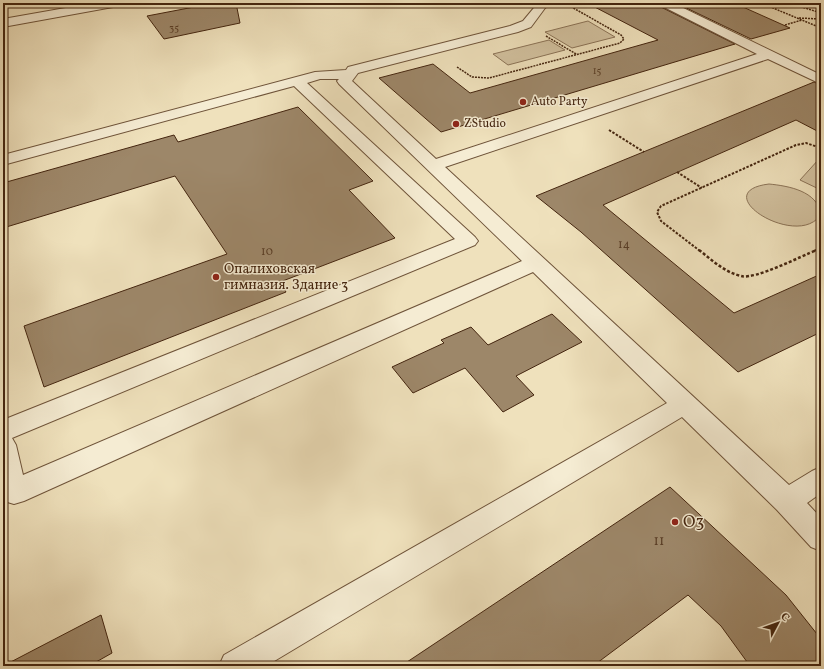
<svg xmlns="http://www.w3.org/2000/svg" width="824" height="669" font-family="Vollkorn,serif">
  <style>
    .green { fill: #d2c19f; stroke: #8b7357 }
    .building { fill: #9d8769; stroke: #44250f }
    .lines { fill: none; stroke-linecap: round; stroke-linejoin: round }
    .minor-casing { stroke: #6f543a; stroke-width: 2 }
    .path-far3 { stroke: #44250f; stroke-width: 1.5; stroke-dasharray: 2 1; stroke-linecap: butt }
    .path-far2 { stroke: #44250f; stroke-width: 2; stroke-dasharray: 2.5 1.5; stroke-linecap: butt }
    .path-far1 { stroke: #44250f; stroke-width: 2.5; stroke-dasharray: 3 2; stroke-linecap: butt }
    .path { stroke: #44250f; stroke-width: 3; stroke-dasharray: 4 2.5; stroke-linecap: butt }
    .minor { fill: #f5ecd3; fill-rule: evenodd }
    .poi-dot { fill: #8f2418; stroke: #f5ecd3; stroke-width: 1.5 }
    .labels { text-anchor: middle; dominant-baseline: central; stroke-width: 3; stroke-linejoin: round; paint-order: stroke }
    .far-number-label { font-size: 10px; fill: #5a3e26 }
    .far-poi-label { font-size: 12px; fill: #44250f; stroke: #f5ecd3; text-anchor: start }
    .number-label { font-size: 12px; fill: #5a3e26 }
    .poi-label { font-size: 14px; fill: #44250f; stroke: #f5ecd3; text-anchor: start }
    .near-number-label { font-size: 14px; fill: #5a3e26 }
    .near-poi-label { font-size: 17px; fill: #44250f; stroke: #f5ecd3; text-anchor: start }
  </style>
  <rect width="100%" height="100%" fill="#efe1bc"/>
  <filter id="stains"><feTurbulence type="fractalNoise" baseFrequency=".005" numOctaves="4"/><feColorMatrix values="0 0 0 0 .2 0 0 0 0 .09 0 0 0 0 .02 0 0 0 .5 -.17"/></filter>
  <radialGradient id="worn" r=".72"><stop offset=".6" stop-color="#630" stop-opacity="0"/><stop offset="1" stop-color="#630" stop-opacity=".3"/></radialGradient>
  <path class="green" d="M588 21 615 37 572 48 545 32Z
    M549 40 565 50 508 65 493 54Z
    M819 159H821V190L800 180Z
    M769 184C789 186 817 191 821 214 799 251 704 192 769 184Z"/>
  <path class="building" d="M215 3H236L240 23 164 39 147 16Z
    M587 3H656L659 6 735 44 441 132 379 78 433 64 470 93 658 40Z
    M676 3H734L790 28 751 39Z
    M814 82 821 85V133L796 120 603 205 734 313 821 274V332L738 372 581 232 536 196Z
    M298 107 373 181 349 190 395 238 280 282 286 292 44 387 24 326 227 254 175 176 3 228V183L174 135 178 142Z
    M552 314 582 342 516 376 534 395 503 412 465 368 413 393 392 367 444 343 441 340 471 327 488 345Z
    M670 487 786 595 821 639V666H750L721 626 688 595 593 666H401Z
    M101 615 112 653 89 666H3Z"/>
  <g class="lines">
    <g class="minor-casing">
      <path id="minor" d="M94 3H119L117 5 113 7 3 27V19Z
        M538 3H552L545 8 531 27 518 32 358 73 352 81 436 159 757 54 660 5 658 3H673L821 75V84L768 59 445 167 789 485 812 471 821 467V493L807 503 821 518V551L811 547 777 510 682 417 266 666H219L224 655 667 403 533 272 24 501 14 504 4 501 3 497V420L455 239 294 86 3 165V155L315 72 346 70 348 67 510 26 523 21ZM320 79H339L337 81 339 84 522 261 23 475 16 445 12 438 475 245 478 241 475 237 307 83Z"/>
    </g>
    <path class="path-far3" d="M761 3 821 28
      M789 3 821 13
      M799 18 821 19
      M785 25 802 20
      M546 36 576 54
      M457 67 472 77 489 78 620 43 624 39 621 35 568 5"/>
    <path class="path-far2" d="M609 130 644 152
      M677 172 702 188
      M700 251 661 221 657 212 661 206 796 145 806 143 821 148
      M814 251 821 248"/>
    <path class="path-far1" d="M699 250C712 260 724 272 741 276 755 280 801 256 817 250"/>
    <path class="path" d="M686 666 688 664 689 666"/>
    <use href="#minor" class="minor"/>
  </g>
  <g class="poi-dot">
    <circle cx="523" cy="102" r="4"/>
    <circle cx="456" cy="124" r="4"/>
    <circle cx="216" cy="277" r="4"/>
    <circle cx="675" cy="522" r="4"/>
  </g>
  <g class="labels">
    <g class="far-number-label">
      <text x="174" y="28">35</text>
      <text x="597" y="71">15</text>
    </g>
    <g class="far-poi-label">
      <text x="531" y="102">Auto Party</text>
      <text x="464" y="124">ZStudio</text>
    </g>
    <g class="number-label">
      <text x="624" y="245">14</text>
      <text x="267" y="252">10</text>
    </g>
    <g class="poi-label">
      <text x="224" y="269">Опалиховская<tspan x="224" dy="16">гимназия. Здание 3</tspan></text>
    </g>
    <g class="near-number-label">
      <text x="659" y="541">11</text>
    </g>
    <g class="near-poi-label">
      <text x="683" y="522">О3</text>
    </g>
  </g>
  <rect width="824" height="669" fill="none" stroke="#efe1bc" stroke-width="16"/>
  <rect x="4" y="4" width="816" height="661" fill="none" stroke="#44250f" stroke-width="2"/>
  <rect x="8" y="8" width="808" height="653" fill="none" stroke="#44250f"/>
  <g transform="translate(778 623) rotate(49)" stroke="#f5ecd3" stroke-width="3" paint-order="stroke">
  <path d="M0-3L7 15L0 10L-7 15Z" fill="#44250f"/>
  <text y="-6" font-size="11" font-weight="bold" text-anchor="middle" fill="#44250f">С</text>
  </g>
  <rect width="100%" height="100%" filter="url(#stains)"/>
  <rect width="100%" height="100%" fill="url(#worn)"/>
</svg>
